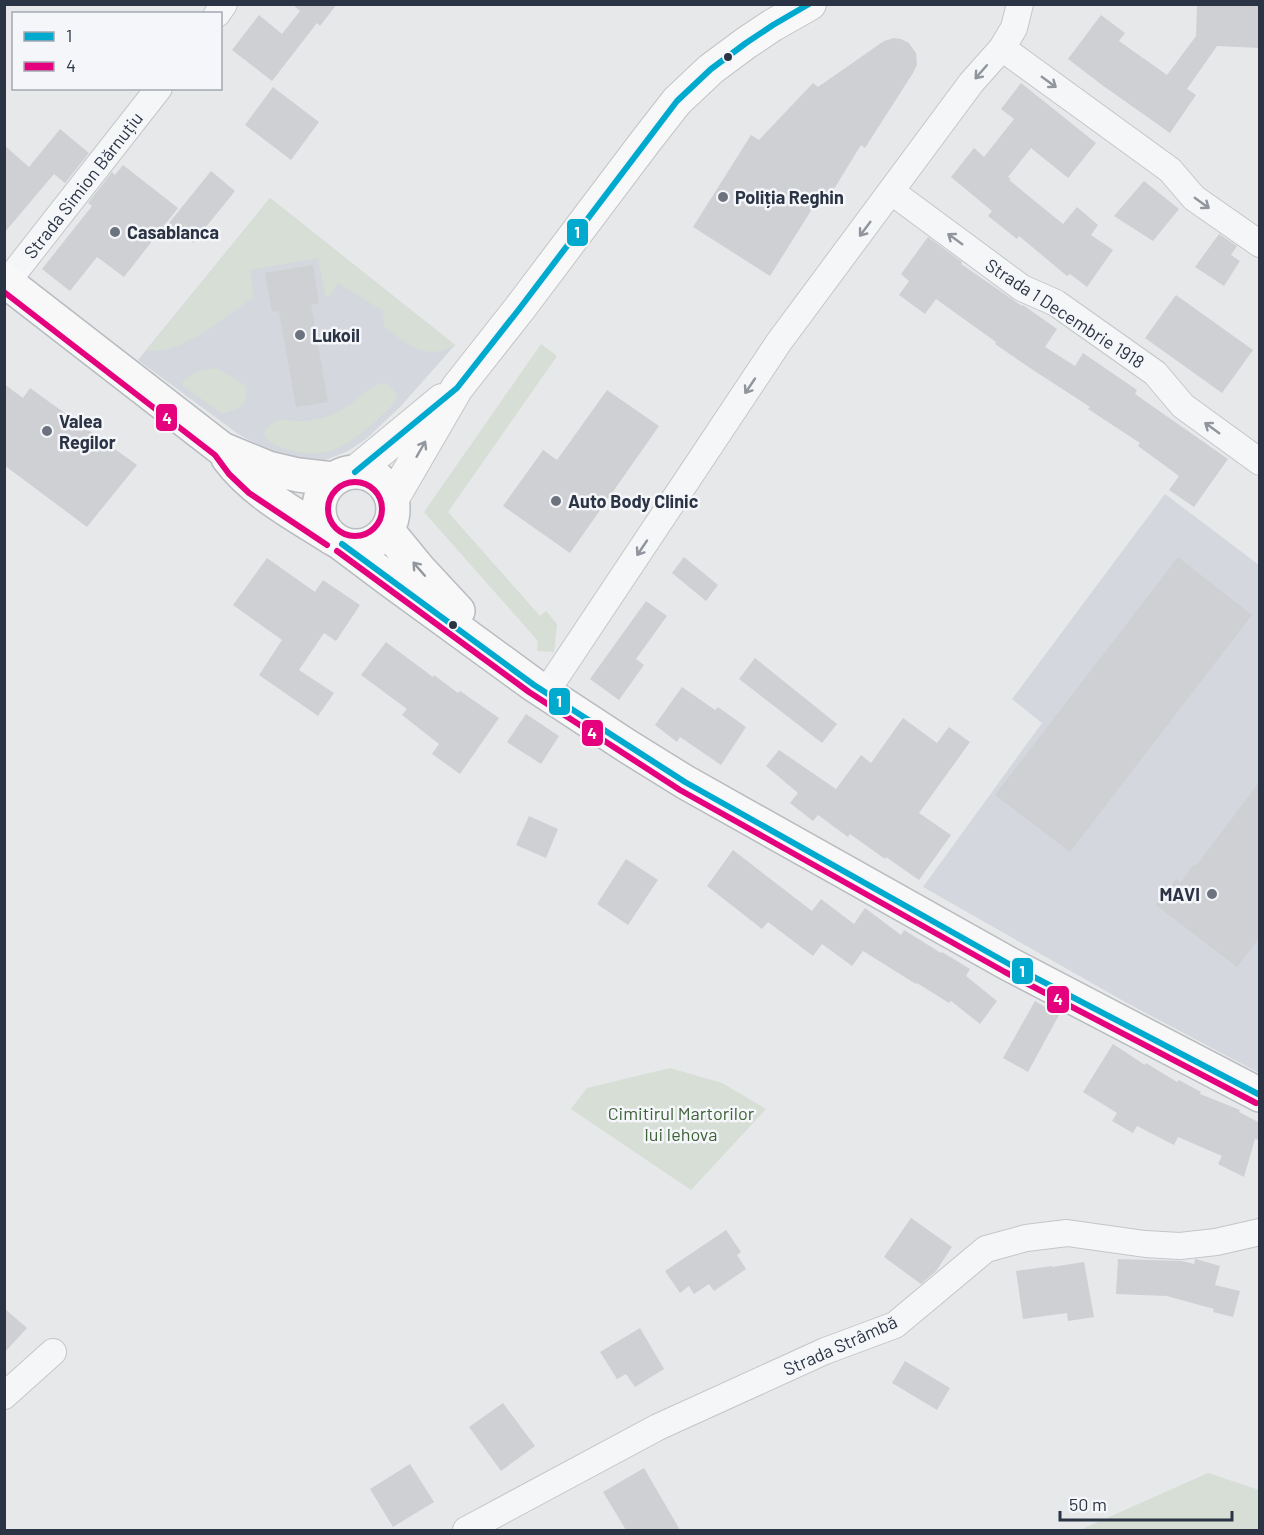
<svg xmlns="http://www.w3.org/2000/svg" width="1264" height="1535" font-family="Barlow,sans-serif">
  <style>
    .built { fill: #d4d7dd }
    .green { fill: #d6ded6 }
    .building { fill: #ced0d3 }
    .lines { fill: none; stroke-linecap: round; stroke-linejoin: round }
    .minor-casing { stroke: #c4c6c8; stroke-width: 28 }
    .major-casing { stroke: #c2c5c8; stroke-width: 34 }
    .highway-casing { stroke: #b8bbbf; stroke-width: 36 }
    .minor { stroke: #f5f6f7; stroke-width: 26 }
    .major { stroke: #f8f8f8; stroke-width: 32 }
    .highway { stroke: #f8f8f8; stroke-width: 33 }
    .bus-1-casing { stroke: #f4f6f9; stroke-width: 10 }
    .bus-2-casing { stroke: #f4f6f9; stroke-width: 10 }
    .bus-1 { stroke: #00a9ce; stroke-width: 6 }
    .bus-2 { stroke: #e5007d; stroke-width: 6 }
    .oneway { stroke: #90959e }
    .oneway2 { stroke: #92969e }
    .bus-dot { fill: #2b3445; stroke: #f4f6f9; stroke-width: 2 }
    .poi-dot { fill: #6c737f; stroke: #f4f6f9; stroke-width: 2 }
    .labels { text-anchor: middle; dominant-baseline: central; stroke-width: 5; stroke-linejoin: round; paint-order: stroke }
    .street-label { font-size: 18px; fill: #2b3445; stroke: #f4f6f9 }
    .poi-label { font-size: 18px; font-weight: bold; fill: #2b3445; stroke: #f4f6f9; text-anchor: start }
    .park-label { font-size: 18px; fill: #3f6138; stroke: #f4f6f9 }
    .line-badge { stroke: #f4f6f9; stroke-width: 2 }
    .badge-label { font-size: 16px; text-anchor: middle; font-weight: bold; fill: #fff }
  </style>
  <rect width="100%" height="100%" fill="#e6e8ea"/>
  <path class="built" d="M270 198 455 345 400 407 366 439 348 451 323 461 302 460 272 452 238 434 138 360Z
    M1165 494 1259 565V1073L1127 1003 923 887 1042 723 1012 699Z"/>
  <path class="green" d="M270 198 455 345C425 362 408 344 384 327L383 311 338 283 331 295 328 297 325 295 318 258 250 270 254 297C225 316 183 355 146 351Z
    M541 344 557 356 448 512 540 616 546 611 557 624 554 652 537 651 538 641 424 512Z
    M217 368 246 386C249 406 239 410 221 413L183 386 182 383C192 372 202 369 217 368Z
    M381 383H387L392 388 397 397C393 407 384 413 376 421 349 445 327 461 290 450 282 447 275 446 269 441 263 436 263 430 269 426 281 416 286 421 299 421 310 421 320 419 331 415 351 408 362 391 381 383Z
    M670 1068 722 1083 766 1109 691 1190 571 1109 587 1088Z
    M1208 1473 1259 1490V1530H1080Z"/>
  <path class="building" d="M292 4H337L320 26 317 23 272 81 232 50 259 15 282 34 300 11Z
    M1197 4H1260V48L1217 46 1187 89 1196 95 1170 133 1102 85 1068 59 1101 15 1125 33 1119 41 1167 75 1196 36Z
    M894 38 901 39 909 43 916 53 917 65 913 73 865 148 861 145 826 202 819 198 770 276 693 227 751 135 759 140 813 83 818 87 884 41Z
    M1021 83 1096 143 1068 178 1031 148 1008 177 1011 179 1009 180 1063 224 1077 207 1098 225 1091 235 1113 250 1087 287 1070 274 1067 276 1019 236 1017 239 988 216 992 211 951 177 974 148 984 157 1014 119 1001 109Z
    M273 87 319 122 291 160 245 125Z
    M60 129 89 153 65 183 54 174 4 233V145L29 167Z
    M123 165 178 208 124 277 97 257 70 291 42 269 92 206 88 203 112 172 115 175Z
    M211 171 235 191 193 243 169 223Z
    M1144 181 1179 209 1153 241 1114 216Z
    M1219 234 1237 246 1231 255 1240 261 1224 286 1195 267Z
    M928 237 962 262 961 264 1022 306 1023 305 1057 329 1045 347 1075 366 1083 353 1137 390 1135 394 1228 459 1194 507 1169 490 1179 476 1138 446 1140 443 1088 409 1090 407 1030 368 995 344 996 342 936 299 925 314 899 295 909 281 901 274Z
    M313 265 319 303 311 305 328 402 296 407 279 311 272 312 265 273Z
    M1176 295 1253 350 1222 393 1145 338Z
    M4 384 23 398 30 388 137 465 87 527 4 465Z
    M607 390 659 426 570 553 503 506 543 450 557 460Z
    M684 557 718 585 706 601 672 573Z
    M1178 557 1252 615 1070 852 995 795Z
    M267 558 315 592 323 580 360 605 336 641 324 633 299 670 334 693 318 716 259 675 282 640 233 605Z
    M646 601 667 616 636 659 644 665 619 700 590 679Z
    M386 642 433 677 434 675 458 693 460 691 499 718 460 774 432 754 439 744 402 715 407 709 361 675Z
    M755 658 837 724 822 743 739 679Z
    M682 687 715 710 718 707 746 727 721 765 680 737 677 742 655 725Z
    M526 714 559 736 541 764 507 742Z
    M903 718 937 743 949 727 970 742 919 813 951 835 919 880 886 857 885 859 850 834 848 837 818 815 813 821 790 803 798 793 766 766 779 750 836 789 861 755 871 763Z
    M1260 781V937L1237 967 1156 905 1176 879 1181 882 1194 864 1196 866Z
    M529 816 558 829 546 858 516 845Z
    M733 850 812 911 821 899 854 924 865 908 901 935 904 930 941 953 942 952 970 969 966 976 997 1001 980 1024 951 1001 949 1003 917 983 916 984 863 951 852 966 822 944 813 956 768 922 762 929 707 886Z
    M626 859 658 880 628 925 597 904Z
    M1035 1001 1059 1015 1028 1072 1003 1058Z
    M1113 1044 1145 1065 1146 1063 1177 1082 1179 1080 1201 1092 1200 1094 1240 1110 1239 1112 1260 1123V1140L1255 1139 1244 1177 1218 1164 1222 1156 1178 1137 1174 1145 1137 1126 1133 1133 1112 1121 1117 1113 1083 1092Z
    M911 1218 952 1247 936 1271 921 1284 884 1257Z
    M726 1230 741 1252 737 1255 746 1269 714 1291 709 1284 694 1294 689 1286 680 1293 665 1271Z
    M1118 1259 1182 1261 1194 1264 1195 1259H1196L1220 1266 1215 1285 1240 1291 1233 1317 1213 1312 1214 1309 1167 1296 1116 1294Z
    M1084 1262 1094 1317 1068 1321 1067 1313 1023 1319 1016 1271 1052 1266V1267Z
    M4 1308 27 1328 4 1353Z
    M640 1328 664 1369 635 1387 626 1374 617 1379 600 1352Z
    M905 1361 950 1388 937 1410 892 1383Z
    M503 1403 535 1446 501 1471 469 1427Z
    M410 1464 434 1502 393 1527 370 1489Z
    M644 1468 680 1530H626L603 1492Z"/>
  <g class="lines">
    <g class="minor-casing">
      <path id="minor" d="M217 14 224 4
        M1002 48 1170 170 1194 198 1260 244
        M892 192 1022 288 1056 303 1155 373 1183 406 1260 462
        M7 282 159 88
        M546 692 779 342 971 83 1002 48 1014 28 1020 4
        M4 1396 53 1352
        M466 1530 658 1427 825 1351 895 1325 986 1249 1026 1238 1067 1233 1145 1244 1180 1246 1216 1242 1260 1232"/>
    </g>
    <g class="major-casing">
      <path id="major" d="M355 472 442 400
        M392 500 457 388 520 308 645 142 677 101 711 69 746 43 773 25 810 4"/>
    </g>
    <g class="highway-casing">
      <path id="highway" d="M4 280 222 449 268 468 298 475 333 479
        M228 458C254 493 296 515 332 538
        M319 509a37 37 0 1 1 74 0a37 37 0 1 1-74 0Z
        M387 530 419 569 458 611
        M342 544 390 580 534 685 627 746 685 782 1009 964 1260 1095"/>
    </g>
    <use href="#minor" class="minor"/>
    <use href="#major" class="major"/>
    <use href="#highway" class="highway"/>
    <g class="bus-1-casing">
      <path id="bus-1" d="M355 472 457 388 520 308 677 101 711 69 746 43 773 25 809 4
        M342 544 534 685 685 782 1009 964 1260 1095"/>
    </g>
    <g class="bus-2-casing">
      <path id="bus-2" d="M4 292 215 455 229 474 249 493 327 545
        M328 509a27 27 0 1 1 54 0a27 27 0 1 1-54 0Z
        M337 551 529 692 680 790 1005 972 1256 1103"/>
    </g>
    <use href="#bus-1" class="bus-1"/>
    <use href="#bus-2" class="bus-2"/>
  </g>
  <defs><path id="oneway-shaft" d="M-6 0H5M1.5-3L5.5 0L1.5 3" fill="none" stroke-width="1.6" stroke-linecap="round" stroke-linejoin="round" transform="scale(1.5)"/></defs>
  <g class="oneway">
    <use href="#oneway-shaft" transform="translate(981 72) rotate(131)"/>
    <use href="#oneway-shaft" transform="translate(1049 82) rotate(36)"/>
    <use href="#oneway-shaft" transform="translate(1202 203) rotate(36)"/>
    <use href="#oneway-shaft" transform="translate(865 229) rotate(127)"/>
    <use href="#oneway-shaft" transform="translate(955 239) rotate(-144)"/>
    <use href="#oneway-shaft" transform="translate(750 386) rotate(124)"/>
    <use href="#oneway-shaft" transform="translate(1212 428) rotate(-144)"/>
    <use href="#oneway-shaft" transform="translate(642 548) rotate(124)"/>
  </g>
  <g class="oneway2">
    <use href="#oneway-shaft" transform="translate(421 449) rotate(-60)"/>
    <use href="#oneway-shaft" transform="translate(419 569) rotate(-131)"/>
  </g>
  <g class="bus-dot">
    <circle cx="728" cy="57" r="5"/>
    <circle cx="453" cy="625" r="5"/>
  </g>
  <g class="poi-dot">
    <circle cx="723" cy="197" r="6"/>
    <circle cx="115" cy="232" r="6"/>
    <circle cx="300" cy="335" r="6"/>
    <circle cx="47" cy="431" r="6"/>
    <circle cx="556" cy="501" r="6"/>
    <circle cx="1212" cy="894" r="6"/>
  </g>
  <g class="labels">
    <g class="street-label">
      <text transform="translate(83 185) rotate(-52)">Strada Simion Bărnuțiu</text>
      <text transform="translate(1065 313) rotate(33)">Strada 1 Decembrie 1918</text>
      <text transform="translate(840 1345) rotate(-24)">Strada Strâmbă</text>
    </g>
    <g class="poi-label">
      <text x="735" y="197">Poliția Reghin</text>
      <text x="127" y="232">Casablanca</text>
      <text x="312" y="335">Lukoil</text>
      <text x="59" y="421">Valea<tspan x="59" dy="21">Regilor</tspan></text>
      <text x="568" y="501">Auto Body Clinic</text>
      <text x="1200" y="894" text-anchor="end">MAVI</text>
    </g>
    <g class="park-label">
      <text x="681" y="1113">Cimitirul Martorilor<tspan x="681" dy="21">lui Iehova</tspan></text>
    </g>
  </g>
  <g class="line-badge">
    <rect x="566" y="218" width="23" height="29" rx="6" fill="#00a9ce"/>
    <rect x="155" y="403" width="23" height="29" rx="6" fill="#e5007d"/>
    <rect x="548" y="687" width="23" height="29" rx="6" fill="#00a9ce"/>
    <rect x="581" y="719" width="23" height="28" rx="6" fill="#e5007d"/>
    <rect x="1011" y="957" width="23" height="28" rx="6" fill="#00a9ce"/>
    <rect x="1046" y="985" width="24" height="29" rx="6" fill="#e5007d"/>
  </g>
  <g class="badge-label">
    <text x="577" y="238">1</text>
    <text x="167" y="424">4</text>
    <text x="559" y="707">1</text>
    <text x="592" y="739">4</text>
    <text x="1022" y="977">1</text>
    <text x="1058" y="1005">4</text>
  </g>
  <rect width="1264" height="1535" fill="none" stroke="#2b3445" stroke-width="12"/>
  <rect x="12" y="12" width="210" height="78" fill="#f4f6f9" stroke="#a4a8b1" stroke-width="1.5"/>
  <rect x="24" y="32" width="30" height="9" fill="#00a9ce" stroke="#a4a8b1" stroke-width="1.5"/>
  <text x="66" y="42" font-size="18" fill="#2b3445">1</text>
  <rect x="24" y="62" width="30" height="9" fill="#e5007d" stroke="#a4a8b1" stroke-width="1.5"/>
  <text x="66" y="72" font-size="18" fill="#2b3445">4</text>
  <path d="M1060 1511v9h172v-9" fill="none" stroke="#2b3445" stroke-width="3"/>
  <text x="1069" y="1511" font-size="18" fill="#2b3445" stroke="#f4f6f9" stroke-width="4.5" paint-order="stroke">50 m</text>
</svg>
